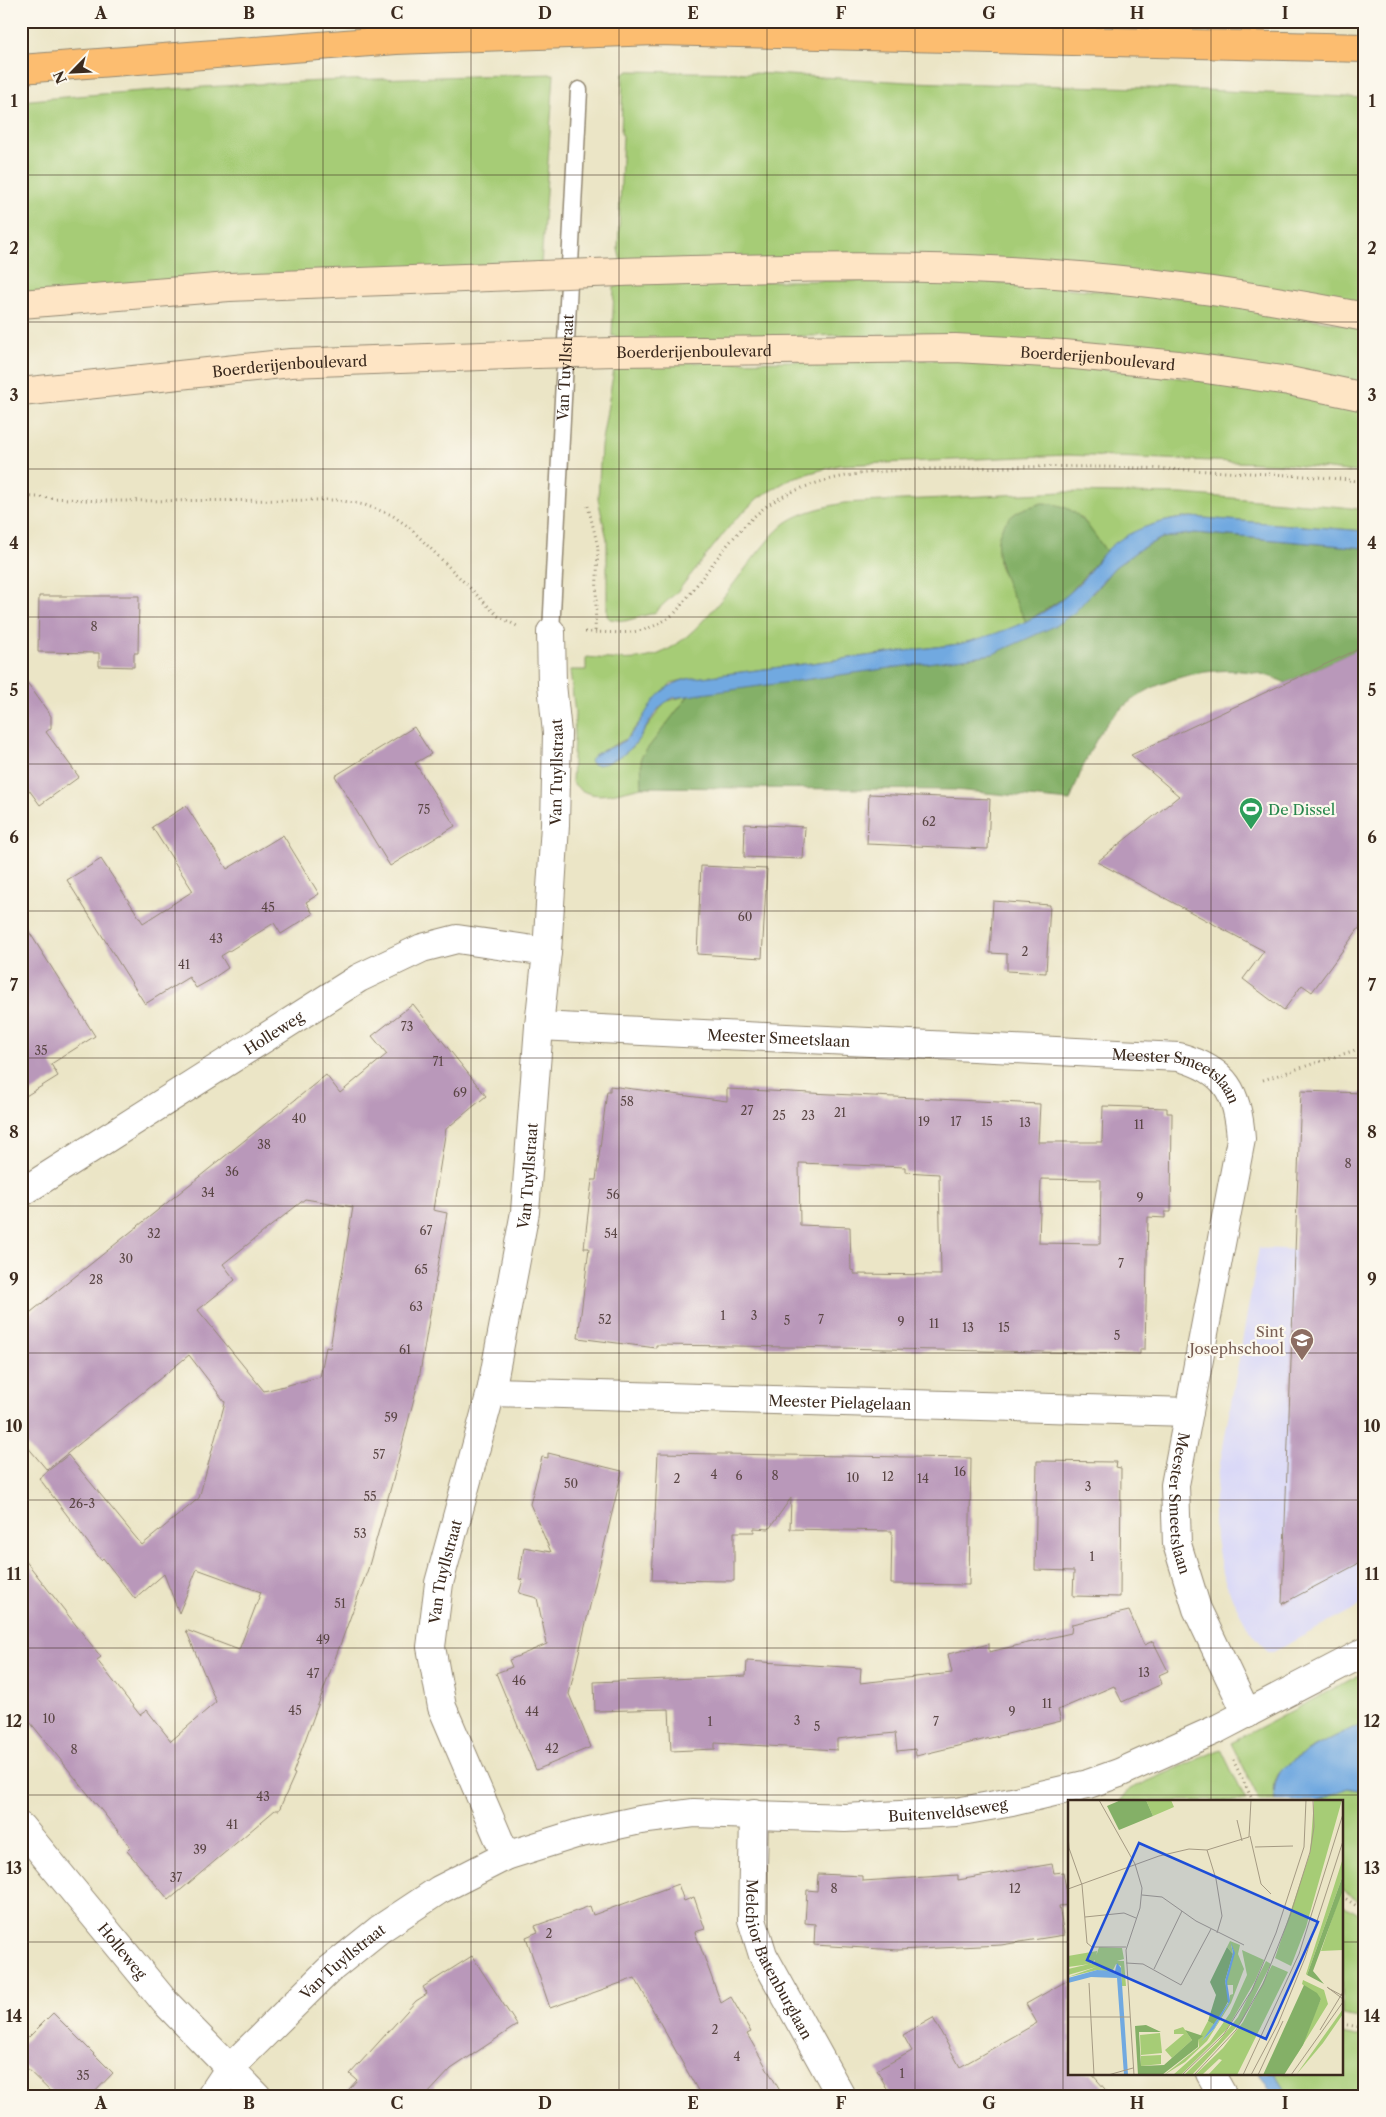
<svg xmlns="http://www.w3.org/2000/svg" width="1386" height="2117" font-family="'Libre Caslon Text',serif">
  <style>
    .built { fill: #d8d7f8 }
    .green { fill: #a6cc76; stroke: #707b4a }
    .forest { fill: #84b067; stroke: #606d42 }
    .water { fill: #71a9e0; stroke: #566a7f }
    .building { fill: #b998ba; fill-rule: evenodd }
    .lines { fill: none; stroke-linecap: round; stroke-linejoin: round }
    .service-casing { stroke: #938872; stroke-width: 19 }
    .minor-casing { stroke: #938872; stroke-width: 30 }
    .tertiary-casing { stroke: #938872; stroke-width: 30 }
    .secondary-casing { stroke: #938872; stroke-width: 30 }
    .motorway-casing { stroke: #938872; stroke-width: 30 }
    .path { stroke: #938872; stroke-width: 3; stroke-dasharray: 1 4; stroke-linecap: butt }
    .service { stroke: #fff; stroke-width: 16 }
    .minor { stroke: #fff; stroke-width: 28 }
    .tertiary { stroke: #fff; stroke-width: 28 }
    .secondary { stroke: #fee5c5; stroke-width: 28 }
    .motorway { stroke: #fcbd6f; stroke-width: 28 }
    .secondary-bridge-casing { stroke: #938872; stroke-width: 30; stroke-linecap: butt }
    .secondary-bridge { stroke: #fee5c5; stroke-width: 28 }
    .grid { fill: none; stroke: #3b2a1e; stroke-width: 1; stroke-opacity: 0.55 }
    .labels { text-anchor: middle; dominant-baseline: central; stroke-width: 4.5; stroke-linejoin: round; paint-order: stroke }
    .number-label { font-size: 12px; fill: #5a4645 }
    .street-label { font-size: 15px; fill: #3b2a1e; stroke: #fbf7ec }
    .leisure-label { font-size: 15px; fill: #27864d; stroke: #fbf7ec; text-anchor: start }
    .education-label { font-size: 15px; fill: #785e54; stroke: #fbf7ec; text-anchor: end }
    .inset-road { fill: none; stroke: #a59a83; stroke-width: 1 }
    .view { fill: #1d4ed8; fill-opacity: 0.15; stroke: #1d4ed8; stroke-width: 2.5 }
    .inset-edge { fill: none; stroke: #3b2a1e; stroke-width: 2.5 }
    .neatline { fill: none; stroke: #3b2a1e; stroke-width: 2 }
    .grid-label { font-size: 16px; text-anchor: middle; font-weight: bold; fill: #3b2a1e }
  </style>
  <rect width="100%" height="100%" fill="#fbf7ec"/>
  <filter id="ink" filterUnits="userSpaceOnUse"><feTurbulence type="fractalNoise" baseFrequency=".02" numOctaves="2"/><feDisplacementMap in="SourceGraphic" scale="10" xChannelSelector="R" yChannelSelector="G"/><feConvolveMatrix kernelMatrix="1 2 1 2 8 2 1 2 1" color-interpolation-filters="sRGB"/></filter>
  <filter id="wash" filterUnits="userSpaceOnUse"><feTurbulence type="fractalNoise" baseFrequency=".0096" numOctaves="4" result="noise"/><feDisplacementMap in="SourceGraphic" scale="20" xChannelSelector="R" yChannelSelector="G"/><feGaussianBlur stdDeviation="1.12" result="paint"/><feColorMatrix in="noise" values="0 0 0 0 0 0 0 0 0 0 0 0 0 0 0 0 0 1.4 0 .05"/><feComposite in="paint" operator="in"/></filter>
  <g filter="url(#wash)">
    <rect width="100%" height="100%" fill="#ebe5c6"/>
    <path class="built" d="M1259 1248 1365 1253V1603L1273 1652H1268L1247 1626 1233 1600 1222 1573 1214 1527V1505L1219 1469Z"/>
    <path class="green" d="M629 71 753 73 908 82 1184 89 1365 98V307L1314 297 621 261 618 249 623 135 621 134 623 74Z
      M554 74 541 265 21 297V101C198 84 376 78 554 74Z
      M968 280 1195 299 1365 328V386L956 337 841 335 616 342V336H612L614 287 619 286 620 282Z
      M987 359C1114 369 1240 382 1365 408V473L1284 464 1068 455 839 465 792 478 758 498 733 522 677 592 654 613 625 621 610 619 607 616V539L598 499 601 446 615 363Z
      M1064 492 1182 494 1343 507 1365 510V531L1191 517C1157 520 1133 531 1106 551L1081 517 998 538 999 565 1026 622 994 635 959 644 687 679 671 683 626 739 594 755 614 760 633 747 665 702 689 695 642 757V787C617 792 590 804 572 782L575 714 570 670H586V657C610 659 638 663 661 653 698 637 730 587 756 555 765 544 775 531 787 522 804 511 825 507 844 503Z
      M1365 1672V1722C1340 1735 1299 1751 1281 1771 1273 1779 1274 1791 1275 1801H1260L1231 1743Z
      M1221 1749 1246 1801H1120L1130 1789Z
      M1347 1787 1365 1791V1905L1342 1889V1801H1319Z
      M1342 1904 1365 1919V2019L1342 2015Z
      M1342 2033 1365 2038V2096H1289L1275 2073H1342Z"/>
    <path class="forest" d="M1042 503C1078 504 1087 525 1106 551L1067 596 1026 622C1010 589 975 537 1019 511 1026 507 1035 506 1042 503Z
      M1195 533 1365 548V646L1286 683C1277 679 1267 675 1257 673 1205 663 1135 682 1103 729 1088 751 1079 776 1070 801L955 790 642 787 641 757 689 695 993 654 1093 593 1115 567 1140 549 1162 538Z"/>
    <path class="water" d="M1191 517 1365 531V548L1195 533 1162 538 1140 549 1115 567 1075 612 1055 626 993 654 673 698C646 710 647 747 611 761 604 764 599 766 592 764L590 760C598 748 616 749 626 739 651 715 648 690 687 679L959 644C998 634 1035 622 1066 596 1081 584 1092 567 1104 553 1125 530 1161 520 1191 517Z
      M1365 1722V1791L1347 1788 1319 1801H1275C1274 1791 1274 1784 1279 1774 1287 1758 1347 1731 1365 1722Z
      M1259 2073H1275L1289 2096H1273Z"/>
    <g id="blocks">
      <path class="building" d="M39 596H139L138 653H134V667L99 666V653L38 652Z
        M1365 646V920L1312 992 1302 985 1284 1010 1243 979 1264 951 1097 862 1179 796 1131 755Z
        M21 674 51 716V728L46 732 79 777 40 805 21 779Z
        M414 727 431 754 415 763 455 826 390 866 335 776Z
        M869 794 990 799 988 849 867 844Z
        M186 806 227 869 283 835 319 894 306 902 313 914 281 934 274 923 221 956 228 968 212 979 196 988 189 977 145 1004 67 880 101 859 143 923 193 891 152 827Z
        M745 824 805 827 803 859 744 857Z
        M701 866 767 869 762 958 697 954Z
        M993 901 1050 905 1046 973 1007 971V954L990 953Z
        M21 919 95 1036 51 1064 58 1076 21 1099Z
        M413 1004 486 1096 446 1129 433 1210 447 1213 419 1379 393 1480 368 1569 293 1773 295 1774 279 1810H275L169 1900 127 1851 131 1847 21 1711V1555L101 1657 97 1660 118 1687 140 1715 147 1710 171 1741 216 1702 186 1630 239 1650 261 1592 197 1569 179 1613 164 1574 135 1599 103 1558 101 1560 39 1478 68 1455 142 1545 199 1498 225 1402 189 1355 47 1470 21 1439V1320L326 1075 340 1093 387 1054 372 1036ZM305 1199 353 1207 330 1348 326 1347 320 1377 264 1391 198 1310 235 1280 223 1264Z
        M610 1086 727 1101V1089L1040 1104 1038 1142H1102L1103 1106 1167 1108V1113H1172L1171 1212H1165V1218L1148 1217 1145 1349H1140V1354L736 1346 656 1345V1348L578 1338 589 1248H584L592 1180H596L607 1091H610ZM799 1163 905 1167V1172L939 1174 941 1275 854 1274V1271L851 1270 850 1227 800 1225ZM1041 1179 1101 1180 1100 1244 1039 1243Z
        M1301 1091 1365 1093V1560L1282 1604Z
        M548 1453 622 1471 569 1694 591 1747 536 1770 496 1673 512 1667 509 1660 547 1644 537 1598 519 1593 523 1580 519 1579 524 1547 551 1552 530 1504 542 1457 548 1458Z
        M658 1453 971 1458 969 1585 891 1584 892 1531 790 1529 791 1498 769 1529 754 1528V1532H734V1581L652 1580Z
        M1037 1461 1116 1462 1115 1467 1121 1468 1120 1597 1073 1596 1074 1571 1035 1570Z
        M1129 1611 1144 1645 1153 1641 1168 1671 1159 1675 1162 1684 1122 1702 1114 1686 1058 1710 1061 1721 916 1756 915 1749 897 1751 895 1733 837 1739V1750L715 1743V1749L671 1751 669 1709 595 1711 594 1682 746 1676 747 1661 861 1668 860 1683 952 1673 948 1654 989 1644V1652L1071 1633 1072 1624Z
        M1052 1864 1054 1873 1063 1872 1069 1905 1059 1906 1064 1935 1001 1945 898 1950 814 1945 815 1924 805 1923 807 1890 817 1891 818 1874 863 1876V1881L958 1875V1880Z
        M678 1884 684 1901 694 1897 705 1929 695 1932 721 2003 731 1997 751 2032 747 2034 783 2096H701L635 1978 550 2008 526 1937 538 1932 535 1926 590 1906 593 1915Z
        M472 1956 517 2025 451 2069 426 2096H343L357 2080 350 2074 416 2001 427 1994 423 1987Z
        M1070 1979V2073H1091L1111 2096H891L877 2070 912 2051 903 2035 933 2018 960 2067 1037 2023 1026 2004Z
        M53 2013 113 2073 91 2096H55L21 2063V2045Z"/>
    </g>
  </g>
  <g filter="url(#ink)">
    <use href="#blocks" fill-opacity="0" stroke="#938872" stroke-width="1"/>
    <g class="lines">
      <g class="service-casing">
        <g id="service">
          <path id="s1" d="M551 632 579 90"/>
        </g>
      </g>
      <g class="minor-casing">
        <g id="minor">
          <path id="s2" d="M539 1026 1179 1057C1226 1070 1238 1092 1241 1139L1175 1485 1177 1544 1197 1609 1247 1714"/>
          <path id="s3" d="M21 1193 359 978 422 948 457 939 547 952"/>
          <path id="s4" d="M491 1392 1189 1412"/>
          <path id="s5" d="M754 1814 752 1920 763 1955 841 2096"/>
          <path id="s6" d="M21 1827 165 2002 257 2096"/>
          <path id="s7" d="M506 1856 442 1707 431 1647 439 1583 491 1392 525 1212 539 1026 547 952 555 825 557 733 552 684 551 632"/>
          <path d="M1210 2073 1223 2096"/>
        </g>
      </g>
      <g class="tertiary-casing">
        <g id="tertiary">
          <path id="s8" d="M211 2096 229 2069 329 1970 380 1929 439 1890 506 1856 576 1834 640 1820 694 1813 845 1818 956 1812 1012 1802 1088 1784 1119 1773 1217 1729 1365 1652"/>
        </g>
      </g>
      <g class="secondary-casing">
        <g id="secondary">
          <path d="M620 272C736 269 852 265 968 269 1101 274 1234 291 1365 317"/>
          <path d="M21 304 229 287 540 275"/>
          <path id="s9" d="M616 352 955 348 1064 354 1178 365 1289 381 1365 397"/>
          <path id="s10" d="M21 392 291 363 536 354"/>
        </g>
      </g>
      <g class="motorway-casing">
        <path id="motorway" d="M21 69 396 40 657 31 1365 48"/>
      </g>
      <path class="path" d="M21 496 100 501 337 500 365 505 392 515 410 528 498 616 517 626
        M588 506 598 547 595 632
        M585 632C623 632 643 638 675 613 704 578 739 520 778 499 836 467 909 470 973 468 1058 465 1141 467 1226 472 1272 474 1319 476 1365 482
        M1263 1080 1365 1047
        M1233 1760 1253 1801
        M1342 1896 1365 1912
        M1342 2024 1365 2028"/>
      <use href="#service" class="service"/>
      <use href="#minor" class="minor"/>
      <use href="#tertiary" class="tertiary"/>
      <use href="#secondary" class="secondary"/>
      <use href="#motorway" class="motorway"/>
      <g class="secondary-bridge-casing">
        <path id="secondary-bridge" d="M540 275 620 272
          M536 354 616 352"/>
      </g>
      <use href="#secondary-bridge" class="secondary-bridge"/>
    </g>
  </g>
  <path class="grid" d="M175 21V2096M323 21V2096M471 21V2096M619 21V2096M767 21V2096M915 21V2096M1063 21V2096M1211 21V1801M21 175H1365M21 322H1365M21 469H1365M21 617H1365M21 764H1365M21 911H1365M21 1058H1365M21 1206H1365M21 1353H1365M21 1500H1365M21 1648H1365M21 1795H1365M21 1942H1070M1342 1942H1365M1211 2073V2096"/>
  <defs>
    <g id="stadium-pin" transform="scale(1.25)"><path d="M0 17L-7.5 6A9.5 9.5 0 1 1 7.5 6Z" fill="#2e9e5b" stroke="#fbf7ec"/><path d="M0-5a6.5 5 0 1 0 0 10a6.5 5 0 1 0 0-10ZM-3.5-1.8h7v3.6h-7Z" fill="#fff"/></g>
    <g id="school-pin" transform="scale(1.25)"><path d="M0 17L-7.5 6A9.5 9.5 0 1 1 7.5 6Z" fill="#8d6e63" stroke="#fbf7ec"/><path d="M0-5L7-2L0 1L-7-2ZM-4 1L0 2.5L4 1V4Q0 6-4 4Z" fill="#fff"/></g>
  </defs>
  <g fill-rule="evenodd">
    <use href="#stadium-pin" x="1251" y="809"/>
    <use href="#school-pin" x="1302" y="1340"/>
  </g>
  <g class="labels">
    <g class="number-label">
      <text x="94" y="626">8</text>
      <text x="424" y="809">75</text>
      <text x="929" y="821">62</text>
      <text x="268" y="907">45</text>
      <text x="745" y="916">60</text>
      <text x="216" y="938">43</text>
      <text x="1025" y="951">2</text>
      <text x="184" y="964">41</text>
      <text x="407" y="1026">73</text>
      <text x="41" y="1050">35</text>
      <text x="438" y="1061">71</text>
      <text x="460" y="1092">69</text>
      <text x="627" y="1101">58</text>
      <text x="747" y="1110">27</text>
      <text x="840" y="1112">21</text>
      <text x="779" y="1115">25</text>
      <text x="808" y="1115">23</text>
      <text x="299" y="1118">40</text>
      <text x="924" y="1121">19</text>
      <text x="956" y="1121">17</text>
      <text x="987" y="1121">15</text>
      <text x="1025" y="1122">13</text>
      <text x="1139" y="1124">11</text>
      <text x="264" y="1144">38</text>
      <text x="1348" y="1163">8</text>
      <text x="232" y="1171">36</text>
      <text x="208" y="1192">34</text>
      <text x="613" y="1194">56</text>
      <text x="1140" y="1197">9</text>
      <text x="426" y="1230">67</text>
      <text x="154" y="1233">32</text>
      <text x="611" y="1233">54</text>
      <text x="126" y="1258">30</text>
      <text x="1121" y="1263">7</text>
      <text x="421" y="1269">65</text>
      <text x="96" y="1279">28</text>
      <text x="416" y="1306">63</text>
      <text x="723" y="1315">1</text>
      <text x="754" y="1315">3</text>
      <text x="605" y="1319">52</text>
      <text x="821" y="1319">7</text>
      <text x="787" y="1320">5</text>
      <text x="901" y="1321">9</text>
      <text x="934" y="1323">11</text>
      <text x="968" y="1327">13</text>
      <text x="1004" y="1327">15</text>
      <text x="1117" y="1335">5</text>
      <text x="405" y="1349">61</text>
      <text x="391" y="1417">59</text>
      <text x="379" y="1454">57</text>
      <text x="960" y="1471">16</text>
      <text x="714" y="1474">4</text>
      <text x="739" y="1475">6</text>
      <text x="775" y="1475">8</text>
      <text x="888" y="1476">12</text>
      <text x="853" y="1477">10</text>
      <text x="677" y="1478">2</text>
      <text x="923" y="1478">14</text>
      <text x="571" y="1483">50</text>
      <text x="1088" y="1486">3</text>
      <text x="370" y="1496">55</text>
      <text x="82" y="1503">26-3</text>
      <text x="360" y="1533">53</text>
      <text x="1092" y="1556">1</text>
      <text x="340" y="1603">51</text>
      <text x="323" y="1639">49</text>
      <text x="1144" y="1672">13</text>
      <text x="313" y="1673">47</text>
      <text x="519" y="1680">46</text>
      <text x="1047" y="1703">11</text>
      <text x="295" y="1710">45</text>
      <text x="532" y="1711">44</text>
      <text x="1012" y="1711">9</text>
      <text x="49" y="1718">10</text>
      <text x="797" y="1720">3</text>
      <text x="710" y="1721">1</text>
      <text x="936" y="1721">7</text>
      <text x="817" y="1726">5</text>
      <text x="552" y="1748">42</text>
      <text x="74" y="1749">8</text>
      <text x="263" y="1796">43</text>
      <text x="232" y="1824">41</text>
      <text x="200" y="1849">39</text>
      <text x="176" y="1877">37</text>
      <text x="834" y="1888">8</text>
      <text x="1015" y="1888">12</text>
      <text x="549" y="1933">2</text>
      <text x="715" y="2029">2</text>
      <text x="737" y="2056">4</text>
      <text x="902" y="2073">1</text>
      <text x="83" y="2075">35</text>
    </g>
    <g class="street-label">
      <text stroke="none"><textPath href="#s9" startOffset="78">Boerderijenboulevard</textPath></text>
      <text stroke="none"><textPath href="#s9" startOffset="482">Boerderijenboulevard</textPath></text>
      <text stroke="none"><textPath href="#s10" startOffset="270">Boerderijenboulevard</textPath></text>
      <text stroke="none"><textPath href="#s1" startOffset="265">Van Tuyllstraat</textPath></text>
      <text stroke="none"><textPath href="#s7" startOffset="1110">Van Tuyllstraat</textPath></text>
      <text stroke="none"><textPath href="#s3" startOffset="299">Holleweg</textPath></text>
      <text stroke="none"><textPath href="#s2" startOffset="240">Meester Smeetslaan</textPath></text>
      <text stroke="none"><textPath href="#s2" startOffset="645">Meester Smeetslaan</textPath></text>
      <text stroke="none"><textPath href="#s7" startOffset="705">Van Tuyllstraat</textPath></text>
      <text stroke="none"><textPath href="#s4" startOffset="349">Meester Pielagelaan</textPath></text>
      <text stroke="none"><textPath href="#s2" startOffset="1124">Meester Smeetslaan</textPath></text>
      <text stroke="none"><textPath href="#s7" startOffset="300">Van Tuyllstraat</textPath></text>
      <text stroke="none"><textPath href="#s8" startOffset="832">Buitenveldseweg</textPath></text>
      <text stroke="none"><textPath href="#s6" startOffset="160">Holleweg</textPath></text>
      <text stroke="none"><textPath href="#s5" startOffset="151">Melchior Batenburglaan</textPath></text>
      <text stroke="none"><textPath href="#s8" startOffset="189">Van Tuyllstraat</textPath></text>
    </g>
    <g class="leisure-label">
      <text x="1268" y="809">De Dissel</text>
    </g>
    <g class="education-label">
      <text x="1284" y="1331">Sint<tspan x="1284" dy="17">Josephschool</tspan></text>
    </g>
  </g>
  <g transform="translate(1068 1800)">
    <rect width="275" height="275" fill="#ebe5c6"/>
    <path d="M78 0H103L106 7 85 16ZM246 0H274L238 127 223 166 207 158 242 53ZM275 58V75L239 175 238 174ZM274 90 275 150 253 151ZM162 141 172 145 170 154 176 169 163 203 139 241 117 262 96 275 131 247 130 240 140 221 147 225 134 241 146 229 161 203 162 195 165 194V185H159V179L166 151 163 144 165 154 159 147ZM31 147 54 148 56 159 0 175V169L26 163ZM174 150 196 160 187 181 159 229 113 275H105L142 242 162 213 179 175ZM29 151 28 159 22 164 0 167V156ZM45 161H56L58 186H54L53 166 48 164 44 172 29 170 0 177ZM198 161 203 164 174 221 124 275H116L150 242 170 217ZM204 165 220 172 169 275H140L154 260 151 259 134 275H127L155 248 175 222ZM235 180 256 190 260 204 228 256 253 199 234 184ZM275 209V214L255 243 228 275ZM115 227 124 240 104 258 97 250 116 234H106V230ZM92 233 94 253 73 255 72 235ZM93 255V264L73 266V256Z" fill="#a6cc76"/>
    <path d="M53 0H78L85 16 51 30 39 6ZM275 75V90L245 171 256 184 239 175ZM159 147 165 154 157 181 161 200 147 225 140 221 148 195 142 182ZM236 185 249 193 253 199 235 245 216 275H195ZM78 225 93 232H71L73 266 96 265 124 240 117 230 135 236 130 240V247L94 275H70L67 226Z" fill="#84b067"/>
    <path d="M163 143 167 153 159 182 162 201 146 229 134 241 160 203 157 181 165 153ZM49 163 53 168 60 275H56L49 178 23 177 0 183V178L29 170 47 171Z" fill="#71a9e0"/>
    <path class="inset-road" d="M31 0 67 64 74 88 72 108 58 150 66 275M169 20 174 41M0 35 1 48 14 85 19 143 24 147H58M182 36 193 84 203 94M187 47 225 46M139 50 148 79 154 116 149 133M139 50 181 37 183 0M0 89 91 56 121 49 139 50M74 95 94 97 128 121 176 145M17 117 56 113 68 118M58 163 75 164 113 185 143 129M86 169 114 111M21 183 26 275M259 187 275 199M260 188 275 196M0 217H62M252 230 275 192M40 275 65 268M114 275 156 234 184 190 208 133 236 47 238 0M126 275 168 230 195 184 222 116 242 52 246 27 245 0M175 275 231 154 275 14M183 275 210 224 237 158 275 41M190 275 215 221M223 275 275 202"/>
    <path class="view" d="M71 43 250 122 198 239 19 160Z"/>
    <rect width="275" height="275" class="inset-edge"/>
  </g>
  <rect width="1386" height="2117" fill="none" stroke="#fbf7ec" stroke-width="55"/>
  <g transform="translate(72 72) rotate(246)" stroke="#fbf7ec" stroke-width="4" paint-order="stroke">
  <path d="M0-4L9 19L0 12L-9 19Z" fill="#3b2a1e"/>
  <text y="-8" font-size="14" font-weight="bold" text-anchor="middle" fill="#3b2a1e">N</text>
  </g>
  <rect x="28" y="28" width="1330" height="2062" class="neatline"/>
  <g class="grid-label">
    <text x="101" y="19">A</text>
    <text x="249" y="19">B</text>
    <text x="397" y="19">C</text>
    <text x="545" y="19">D</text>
    <text x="693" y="19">E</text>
    <text x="841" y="19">F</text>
    <text x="989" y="19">G</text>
    <text x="1137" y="19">H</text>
    <text x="1285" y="19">I</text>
    <text x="14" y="107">1</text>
    <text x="1372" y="107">1</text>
    <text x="14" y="254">2</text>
    <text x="1372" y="254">2</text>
    <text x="14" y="401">3</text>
    <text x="1372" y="401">3</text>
    <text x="14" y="549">4</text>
    <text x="1372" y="549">4</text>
    <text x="14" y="696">5</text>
    <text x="1372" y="696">5</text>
    <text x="14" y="843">6</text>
    <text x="1372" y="843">6</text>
    <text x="14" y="991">7</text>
    <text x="1372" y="991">7</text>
    <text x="14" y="1138">8</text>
    <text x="1372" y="1138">8</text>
    <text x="14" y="1285">9</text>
    <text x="1372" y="1285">9</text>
    <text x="14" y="1432">10</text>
    <text x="1372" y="1432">10</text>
    <text x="14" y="1580">11</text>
    <text x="1372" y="1580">11</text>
    <text x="14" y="1727">12</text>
    <text x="1372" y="1727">12</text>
    <text x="14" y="1874">13</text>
    <text x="1372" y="1874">13</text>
    <text x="14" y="2022">14</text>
    <text x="1372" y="2022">14</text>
    <text x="101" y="2109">A</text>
    <text x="249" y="2109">B</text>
    <text x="397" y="2109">C</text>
    <text x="545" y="2109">D</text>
    <text x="693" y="2109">E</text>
    <text x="841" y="2109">F</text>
    <text x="989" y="2109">G</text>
    <text x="1137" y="2109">H</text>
    <text x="1285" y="2109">I</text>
  </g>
</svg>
